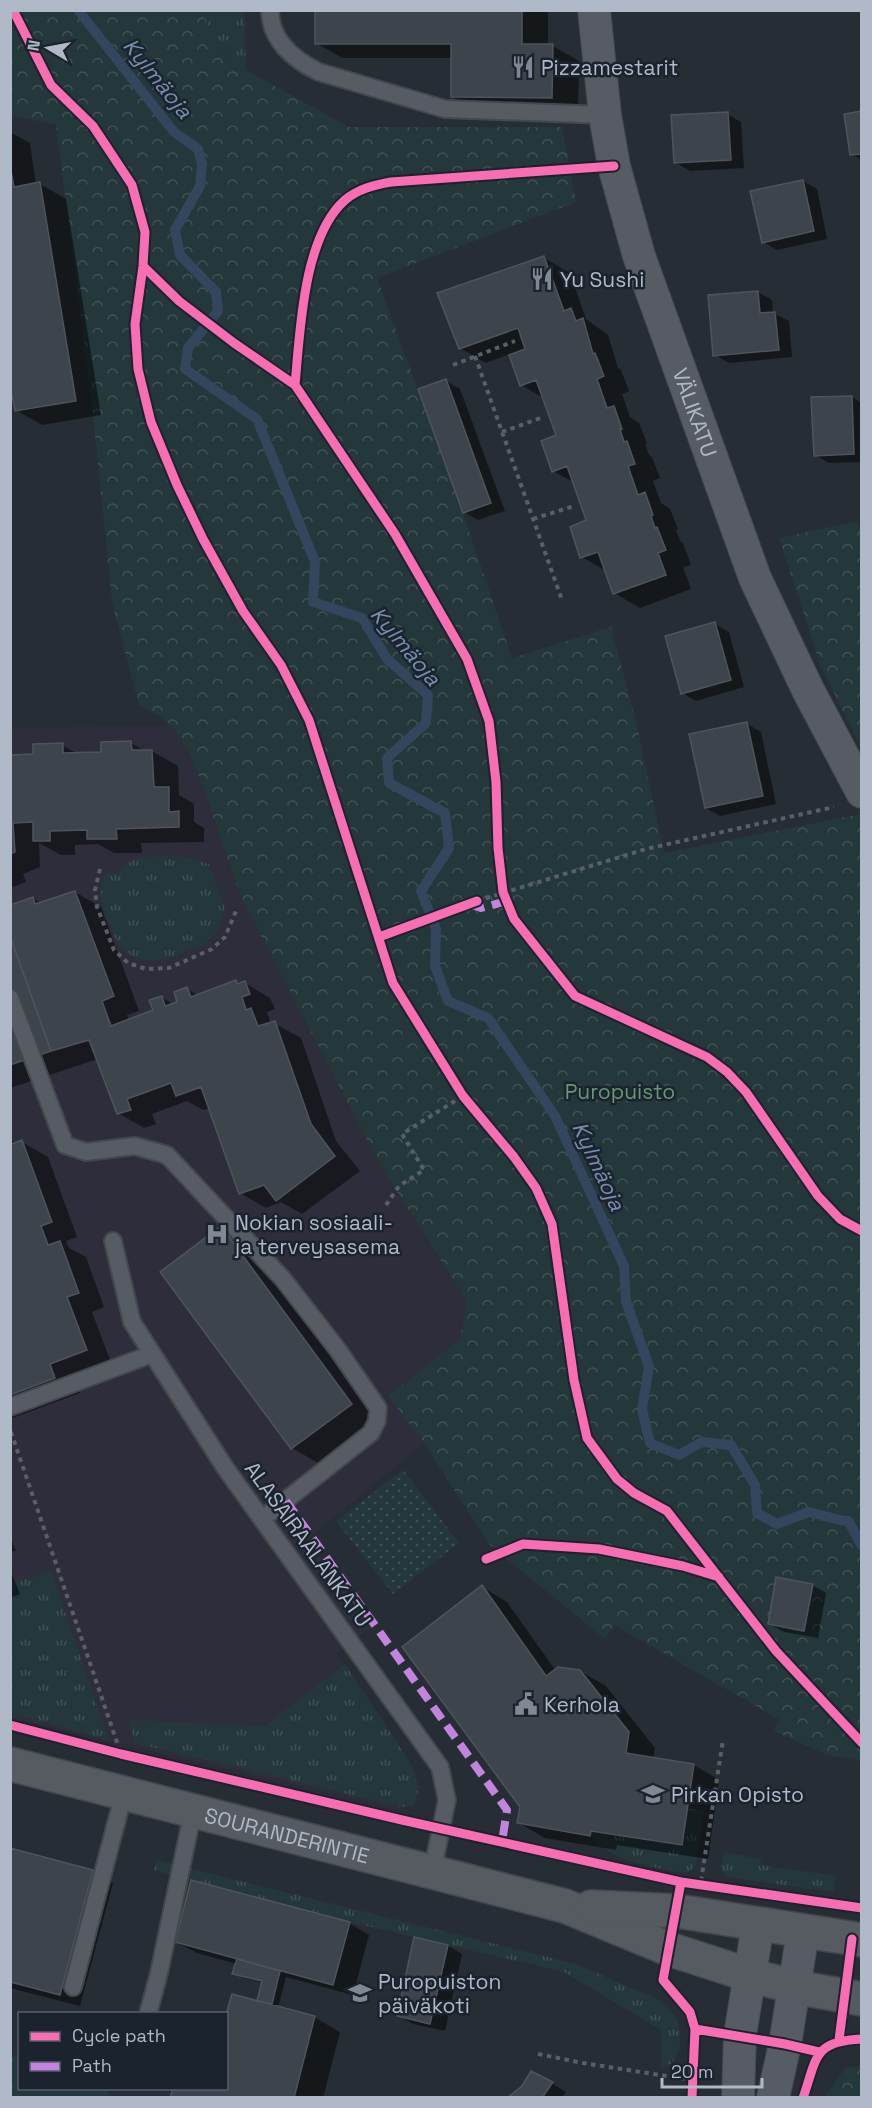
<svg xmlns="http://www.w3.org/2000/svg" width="872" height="2108" font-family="'Space Grotesk',sans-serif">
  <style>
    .medical { fill: #2e2d3b }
    .grass { fill: url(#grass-tufts) }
    .forest { fill: url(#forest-crowns) }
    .park { fill: url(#park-dots) }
    .shadow { fill: #0007 }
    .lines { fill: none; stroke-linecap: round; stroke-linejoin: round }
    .stream { stroke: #34455e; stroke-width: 10 }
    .building { fill: #3e444b; stroke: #4f545c; stroke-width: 1.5 }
    .lane-casing { stroke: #43484d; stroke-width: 20 }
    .street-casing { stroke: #43484d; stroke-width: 34 }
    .secondary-casing { stroke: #43484d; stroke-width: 36 }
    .path { stroke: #595f66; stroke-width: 4; stroke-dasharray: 4.5 4.5; stroke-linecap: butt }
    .lane { stroke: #575b63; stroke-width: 16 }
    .street { stroke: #575b63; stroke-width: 32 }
    .secondary { stroke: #565a61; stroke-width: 33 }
    .quiet { stroke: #c483df; stroke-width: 8; stroke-dasharray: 15 8; stroke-linecap: butt }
    .cycleway-casing { stroke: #1b232f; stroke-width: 13 }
    .cycleway { stroke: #f96db3; stroke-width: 9 }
    .labels { text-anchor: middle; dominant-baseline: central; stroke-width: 5; stroke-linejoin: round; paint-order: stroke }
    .poi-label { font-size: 21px; fill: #b0b9c7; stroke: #1b232f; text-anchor: start }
    .street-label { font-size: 21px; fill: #b0b9c7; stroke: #1b232f }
    .park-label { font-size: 21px; fill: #679873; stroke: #1b232f }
    .water-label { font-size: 22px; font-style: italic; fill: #778eaf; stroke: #1b232f }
  </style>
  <defs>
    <pattern id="grass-tufts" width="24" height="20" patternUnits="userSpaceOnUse" patternTransform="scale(1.5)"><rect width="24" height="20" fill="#24373a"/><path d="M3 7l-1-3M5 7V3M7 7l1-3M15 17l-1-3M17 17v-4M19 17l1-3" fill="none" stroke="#415255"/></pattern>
    <pattern id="forest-crowns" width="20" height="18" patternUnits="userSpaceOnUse" patternTransform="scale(1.5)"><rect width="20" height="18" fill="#24373a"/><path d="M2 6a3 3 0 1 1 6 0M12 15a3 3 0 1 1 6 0" fill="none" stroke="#415255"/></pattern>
    <pattern id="park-dots" width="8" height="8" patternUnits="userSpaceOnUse" patternTransform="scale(1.5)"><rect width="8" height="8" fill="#24373a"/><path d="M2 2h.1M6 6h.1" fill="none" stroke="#415255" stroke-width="1.8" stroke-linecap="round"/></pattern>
  </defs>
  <rect width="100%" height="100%" fill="#272d34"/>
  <path class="medical" d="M170 725 182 740 196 769 234 879 245 905 380 1165 467 1303 460 1339 388 1396 424 1443 308 1539 372 1627 337 1653 413 1767 419 1788 414 1805 401 1810 11 1718V728Z"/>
  <path class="grass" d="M203 11H244L246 70 234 68 206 25Z
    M171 856 185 857 209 864 225 909 218 929 209 942 171 958 149 961 132 956 118 945 102 905 101 889 105 872 118 875C128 854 151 857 171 856Z
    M51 1571 109 1740 11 1714V1584Z
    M345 1664 413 1767 419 1788 414 1805 401 1807 135 1743 129 1720 265 1726Z
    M687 1808 704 1810 696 1865 689 1872 679 1873C649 1865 610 1861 590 1836L591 1831 682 1845Z
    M724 1852 761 1859V1865L836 1876 833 1892 727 1877 721 1869Z
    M157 1860 575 1964 660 2000C668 2007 675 2014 678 2023 683 2040 680 2064 661 2069V2030L564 1972 350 1922 154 1870Z"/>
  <path class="forest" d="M10 11H203L206 25 234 68 246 70 349 127H562L576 202 377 278 463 513 512 658 611 627 637 725 664 853 861 814V1761L827 1755 774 1731 779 1719 614 1625 605 1639 490 1545 424 1443 388 1396 460 1339 467 1302 380 1165 245 905C229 868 218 829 204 791 196 768 187 743 170 725 161 716 151 710 139 705L112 602 92 404 56 125 11 115Z
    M858 521 862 537 861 747 821 667 779 538Z
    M11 2055 19 2058 20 2088 106 2089 111 2097H11Z
    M861 2066V2097H825L845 2068Z"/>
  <path class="park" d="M403 1470 459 1543 393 1594 336 1521Z"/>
  <path class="shadow" d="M317 10H548V46H553L579 61 578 112 478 111 452 97V58H342L316 43Z
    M862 113V160L851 154Z
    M727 114 741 122 744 168 690 171 675 162Z
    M10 132 30 143 36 185 40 184 66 199 101 415 42 425 16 410 10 374Z
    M803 181 817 189 827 239 777 250 763 242Z
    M544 258 570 273 586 319 608 335 618 368 621 370 629 391 622 394 630 417 639 423 647 443 645 444 649 455 652 457 660 478 653 481 661 503 670 509 678 529 676 530 680 541 683 543 691 565 683 567 691 589 640 608 614 593 606 571 582 557 588 521 575 483 553 471 558 436 545 399 521 385 510 354 486 363 460 348Z
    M758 292 772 300 773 313 789 321 792 357 729 363 715 355Z
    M446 381 460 389 505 511 478 520 464 512Z
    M852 397 862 403V462L829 463 815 455Z
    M715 624 729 632 744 687 696 701 682 693Z
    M747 724 761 732 776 804 720 816 706 808Z
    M131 743 145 751H152L178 766 179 795 194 804V822L204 828V842L141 843 142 853H114L98 844 75 845V855H61L39 843 40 867 23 874 26 882 13 887 10 885V754L14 756 35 755 62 745 78 754 103 753Z
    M75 892 101 907 139 1011 127 1015 129 1021 155 1011 161 997 173 1004 179 1002 187 989 198 995 236 982 240 984 245 983 270 998 275 1009 267 1012 270 1021 301 1038 336 1141 360 1171 302 1214 281 1202 266 1208 240 1193 210 1108 203 1110 187 1101 152 1114 156 1124 144 1128 118 1113 98 1059 10 1088V906L33 898 41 903Z
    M10 1140 17 1144 22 1142 48 1157 77 1237 66 1241 69 1248 86 1257 104 1307 92 1312 112 1365 75 1379 80 1393 10 1419Z
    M222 1228 247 1243 377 1419 318 1463 292 1448Z
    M10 1536 16 1551 10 1552Z
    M10 1569 20 1594 10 1598Z
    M812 1585 826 1593 818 1638 784 1632 770 1624Z
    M482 1587 507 1602 556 1671H580L606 1686 655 1748 653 1759 694 1765 719 1780 708 1859 617 1845 616 1850 545 1838 519 1823 521 1807Z
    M10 1852 92 1871 113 1883 80 2006 10 1988Z
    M349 1923 369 1935 353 1995 286 1977 278 2008 314 2017 340 2032 323 2098H172L174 2088H195L208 2092 226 2088 258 2002 263 1983 241 1977 234 1973 237 1964 197 1953 176 1942Z
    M415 1939 448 1946 462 1954 445 2031 413 2024 399 2016Z
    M532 2073 553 2084 566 2092 562 2098H510L523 2087Z"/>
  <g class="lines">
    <path class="stream" d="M78 10 174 132 198 149 202 164 200 186 175 230 180 255 216 292 218 311 188 348 185 369 257 419 315 562 313 602 362 618 387 659 428 695 426 723 387 758 389 783 445 813 449 848 421 891 436 929 435 966 448 1001 488 1018 555 1116 624 1266 626 1301 649 1367 642 1409 650 1443 679 1455 702 1442 731 1445 755 1485 757 1513 777 1524 809 1512 849 1522 862 1546"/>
  </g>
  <path class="building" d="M315 10H522V44H553L552 98 451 97V44H315Z
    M862 111V154L850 155 844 114Z
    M728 112 731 160 674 163 671 115Z
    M10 166 14 187 40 182 76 401 15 411 10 384Z
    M803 180 814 231 762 243 750 191Z
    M544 256 564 311 571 308 576 321 583 318 593 354 595 353 604 376 597 379 607 408 614 406 622 429H620L624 442 627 441 635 464 628 466 638 495 645 492 653 515 651 516 655 528 657 527 666 550 658 553 666 575 613 594 598 552 580 558 570 527 586 520 567 466 552 472 541 441 556 435 536 380 520 386 509 355 525 349 518 328 459 349 437 293Z
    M758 291 760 313 775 312 779 350 713 356 708 295Z
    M446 379 491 503 463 513 418 389Z
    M852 396 854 454 814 456 811 397Z
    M715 622 731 680 681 694 665 636Z
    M747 722 763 796 705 808 689 734Z
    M131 741 132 750H152L154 787H169V812L179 811V827L116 829 117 839H87V830L50 831V841H33V822L13 823 15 852 10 854V755L33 754V744L63 743V753L101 752V742Z
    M75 891 114 996 102 1001 111 1026 153 1010 149 1000 162 996 165 1006 177 1002 174 992 187 987 191 997 236 980 237 984 245 981 250 994 242 997 246 1010 251 1008 258 1026 275 1021 311 1124 335 1156 276 1201 264 1185 239 1194 201 1087 176 1096 171 1083 127 1099 131 1110 117 1114 89 1040 51 1051 10 936V905L33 897 35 904Z
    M10 936 51 1051 10 1065Z
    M10 1140 12 1144 22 1140 52 1222 41 1226 48 1245 60 1241 79 1293 67 1297 87 1350 50 1364 55 1378 10 1395Z
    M221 1226 352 1404 291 1449 160 1272Z
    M776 1577 813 1584 804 1631 768 1624Z
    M482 1585 546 1676 558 1667 580 1670 629 1732 626 1753 694 1764 682 1845 591 1831 590 1836 517 1823 520 1807 402 1647Z
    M10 1848 93 1870 60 1995 10 1982Z
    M191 1880 350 1922 333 1985 175 1942Z
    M414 1937 448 1945 430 2024 397 2016Z
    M237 1959 280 1971 272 2004 257 2001 262 1981 232 1974Z
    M232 1994 315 2016 294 2098H170L173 2088 207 2090V2088H226V2014Z
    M531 2071 553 2082 542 2098H507L522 2086Z"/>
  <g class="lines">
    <g class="lane-casing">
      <path id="lane" d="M270 10C270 40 294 60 319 72L445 109 605 115
        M10 998 65 1145 86 1152 135 1146 167 1155 283 1279 338 1350 378 1408 377 1421 371 1433 262 1519
        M113 1241 132 1322 226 1469 440 1767 447 1800 432 1872
        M10 1407 152 1354
        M73 1987 124 1793
        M148 2014 159 1973 193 1811"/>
    </g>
    <g class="street-casing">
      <g id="street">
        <path id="s1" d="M594 10 605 115 614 166 639 256 755 578 808 690 862 792"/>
        <path d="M738 2098 740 2035 758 1925"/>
        <path d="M773 2098 785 2044 803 1932"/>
      </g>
    </g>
    <g class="secondary-casing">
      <g id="secondary">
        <path id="s2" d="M10 1764 565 1906 669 1949 749 1975 795 1987 862 1999"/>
        <path d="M591 1907 677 1911 862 1940"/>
      </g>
    </g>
    <path class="path" d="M475 356 562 600
      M453 365 515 341
      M502 432 543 417
      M533 519 574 506
      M100 869 95 890 97 907 114 950 128 963 146 969 169 968 212 949 225 937 236 911
      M477 901 646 849 834 807
      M386 1205 399 1186 424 1170 402 1134 463 1096
      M11 1432 121 1754
      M701 1881 723 1740
      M538 2054 583 2063 692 2080"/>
    <use href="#lane" class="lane"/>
    <use href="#street" class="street"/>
    <use href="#secondary" class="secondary"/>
    <path class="quiet" d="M470 904 481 908 507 901
      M286 1501 507 1810 502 1842"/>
    <g class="cycleway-casing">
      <path id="cycleway" d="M13 10 51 85 93 126 132 185 145 232 143 266 135 324 138 369 151 422 177 485 203 539 243 611 281 665 309 720 393 983 463 1096 514 1157 536 1188 552 1224 574 1380 587 1438 617 1479 634 1493 667 1511 776 1651 862 1743
        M143 266 179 301 234 343 295 385 395 534 467 659 489 721 496 782 498 848 503 892 514 919 575 996 707 1057 727 1072 746 1092 818 1196 840 1219 862 1231
        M295 385C300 332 303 237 345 200 358 189 374 185 391 182L614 166
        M379 937 477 901
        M486 1559 523 1544 599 1549 683 1566 719 1577
        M10 1725 121 1754 402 1820 681 1882 862 1908
        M681 1882 663 1980 690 2012 695 2029 692 2098
        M695 2029 785 2044 819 2052
        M839 2040 852 1939
        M803 2098C817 2058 813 2041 862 2039"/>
    </g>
    <use href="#cycleway" class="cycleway"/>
  </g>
  <defs>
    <g id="restaurant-bare" transform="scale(1.8)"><path d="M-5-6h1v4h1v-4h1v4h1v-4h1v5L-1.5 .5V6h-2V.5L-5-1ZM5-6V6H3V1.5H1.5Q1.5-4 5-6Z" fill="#808894" stroke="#1b232f" stroke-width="2.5" paint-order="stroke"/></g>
    <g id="hospital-bare" transform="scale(1.8)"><path d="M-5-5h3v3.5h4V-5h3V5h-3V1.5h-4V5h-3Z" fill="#808894" stroke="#1b232f" stroke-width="2.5" paint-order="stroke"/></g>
    <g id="civic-bare" transform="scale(1.8)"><path d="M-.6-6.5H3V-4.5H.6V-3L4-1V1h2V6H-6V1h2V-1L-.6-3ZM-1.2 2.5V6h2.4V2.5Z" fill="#808894" stroke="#1b232f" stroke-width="2.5" paint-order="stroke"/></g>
    <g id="school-bare" transform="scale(1.8)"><path d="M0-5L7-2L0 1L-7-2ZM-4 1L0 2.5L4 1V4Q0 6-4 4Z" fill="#808894" stroke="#1b232f" stroke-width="2.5" paint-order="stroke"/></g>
  </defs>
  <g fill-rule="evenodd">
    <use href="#restaurant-bare" x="523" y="67"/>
    <use href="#restaurant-bare" x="542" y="279"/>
    <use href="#hospital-bare" x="217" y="1234"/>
    <use href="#civic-bare" x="526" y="1704"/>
    <use href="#school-bare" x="653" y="1794"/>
    <use href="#school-bare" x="360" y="1993"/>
  </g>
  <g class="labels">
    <g class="poi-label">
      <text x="541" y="67">Pizzamestarit</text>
      <text x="560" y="279">Yu Sushi</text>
      <text x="235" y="1222">Nokian sosiaali-<tspan x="235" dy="24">ja terveysasema</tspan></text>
      <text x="544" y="1704">Kerhola</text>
      <text x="671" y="1794">Pirkan Opisto</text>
      <text x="378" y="1981">Puropuiston<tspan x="378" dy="24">päiväkoti</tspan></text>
    </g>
    <g class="street-label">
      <text stroke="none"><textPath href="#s1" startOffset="417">VÄLIKATU</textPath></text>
      <text transform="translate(308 1544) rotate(54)">ALASAIRAALANKATU</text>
      <text stroke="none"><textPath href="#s2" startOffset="286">SOURANDERINTIE</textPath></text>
    </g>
    <g class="park-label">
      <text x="620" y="1091">Puropuisto</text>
    </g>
    <g class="water-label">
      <text transform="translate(158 78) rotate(51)">Kylmäoja</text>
      <text transform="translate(406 646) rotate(50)">Kylmäoja</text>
      <text transform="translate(599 1166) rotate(65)">Kylmäoja</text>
    </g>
  </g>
  <rect width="872" height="2108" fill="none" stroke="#b0b9c7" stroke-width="24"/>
  <rect x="18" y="2012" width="210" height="78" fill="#1b232f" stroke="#575f6c" stroke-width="1.5"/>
  <rect x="30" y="2032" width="30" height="9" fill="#f96db3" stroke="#575f6c" stroke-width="1.5"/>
  <text x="72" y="2042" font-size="18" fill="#b0b9c7">Cycle path</text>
  <rect x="30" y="2062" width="30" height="9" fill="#c483df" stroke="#575f6c" stroke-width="1.5"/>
  <text x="72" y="2072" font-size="18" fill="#b0b9c7">Path</text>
  <g transform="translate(48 48) rotate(280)" stroke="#1b232f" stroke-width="4.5" paint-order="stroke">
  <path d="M0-4.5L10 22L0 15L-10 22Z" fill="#b0b9c7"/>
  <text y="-9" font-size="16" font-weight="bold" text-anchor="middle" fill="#b0b9c7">N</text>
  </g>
  <path d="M662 2078v9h100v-9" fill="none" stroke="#b0b9c7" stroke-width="3"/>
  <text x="671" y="2078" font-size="18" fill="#b0b9c7" stroke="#1b232f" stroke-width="4.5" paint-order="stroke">20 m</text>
</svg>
